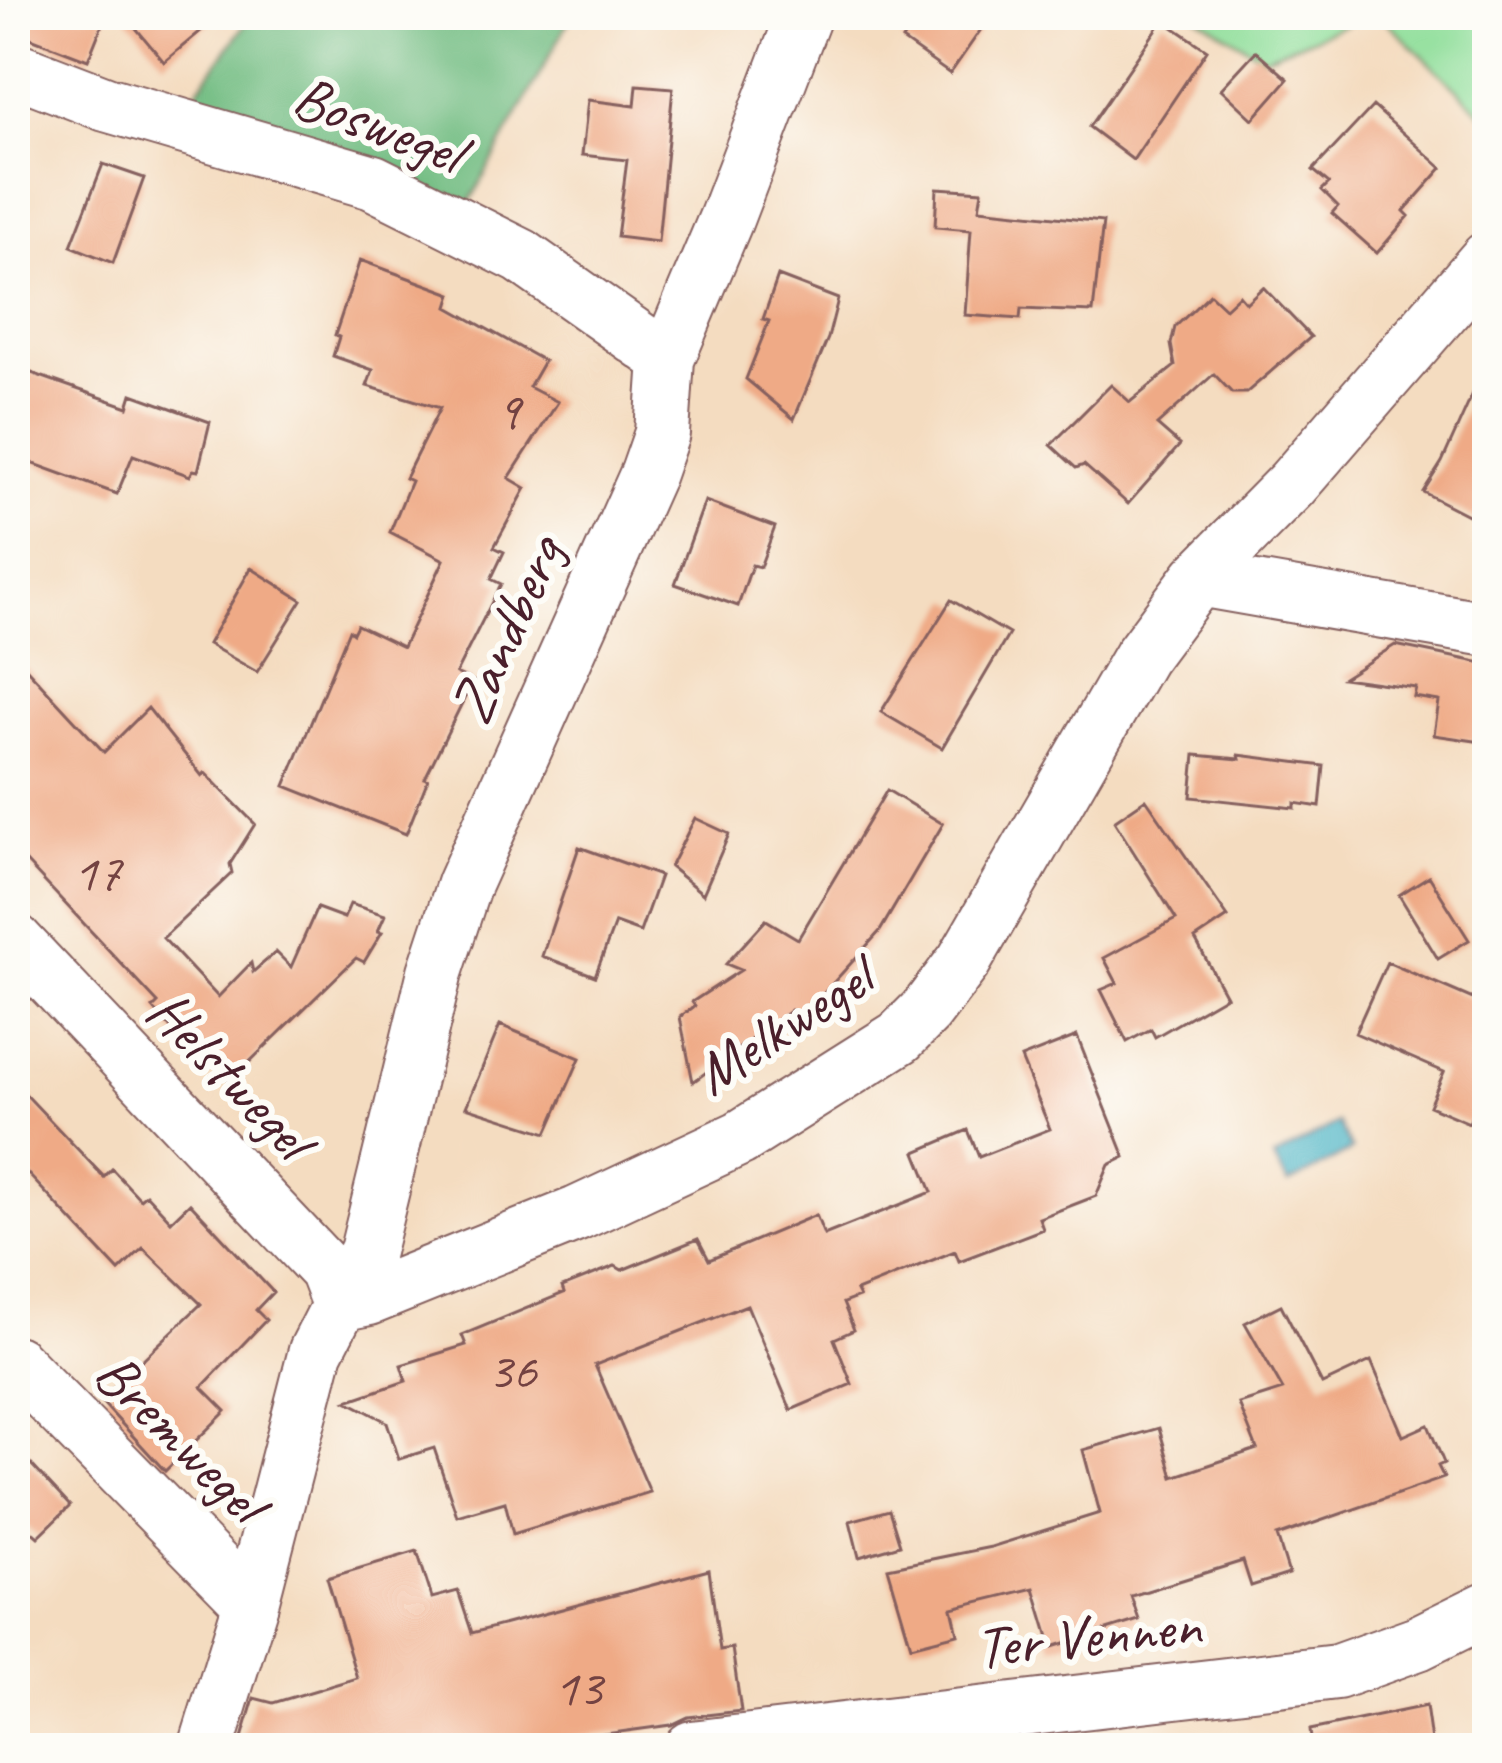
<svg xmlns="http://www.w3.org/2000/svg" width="1502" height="1763" font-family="Caveat,sans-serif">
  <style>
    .green { fill: #92df9c; stroke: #6e7f64; stroke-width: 3 }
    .forest { fill: #75be84; stroke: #606e58; stroke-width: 3 }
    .water { fill: #45b1c3; stroke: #486877; stroke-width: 3 }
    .building { fill: #efaa86 }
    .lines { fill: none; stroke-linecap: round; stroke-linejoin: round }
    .street-casing { stroke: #86615f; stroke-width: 58 }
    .street { stroke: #fff; stroke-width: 54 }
    .labels { text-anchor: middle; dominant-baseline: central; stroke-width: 12; stroke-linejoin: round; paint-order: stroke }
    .number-label { font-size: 54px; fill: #734242 }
    .street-label { font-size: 60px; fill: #4a1f2b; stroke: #fdfcf7 }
  </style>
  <rect width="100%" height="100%" fill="#fdfcf7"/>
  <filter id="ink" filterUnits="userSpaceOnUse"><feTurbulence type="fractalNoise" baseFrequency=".00833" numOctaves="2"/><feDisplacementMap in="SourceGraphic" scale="24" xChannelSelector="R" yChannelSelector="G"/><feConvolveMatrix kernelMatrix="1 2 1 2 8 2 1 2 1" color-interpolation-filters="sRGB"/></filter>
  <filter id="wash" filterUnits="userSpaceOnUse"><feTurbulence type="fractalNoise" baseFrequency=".004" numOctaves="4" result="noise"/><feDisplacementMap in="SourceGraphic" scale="48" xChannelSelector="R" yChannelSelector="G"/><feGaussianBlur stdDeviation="2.7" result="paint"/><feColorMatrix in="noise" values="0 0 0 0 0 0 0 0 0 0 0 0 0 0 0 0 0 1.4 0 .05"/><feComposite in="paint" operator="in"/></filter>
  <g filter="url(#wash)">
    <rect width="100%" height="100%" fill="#f4dcc0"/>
    <path class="green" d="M1195 15H1369L1264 57Z
      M1380 15H1487V118Z"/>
    <path class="forest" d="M252 15H572L465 211 185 107Z"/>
    <path class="water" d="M1338 1123 1352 1150 1288 1184 1274 1158Z"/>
    <g id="blocks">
      <path class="building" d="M15 15H106L88 60 15 32Z
        M125 15H220L164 62Z
        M919 15H991L950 74 902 40Z
        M1163 20 1207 50 1133 160 1089 127Z
        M1256 51 1288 79 1253 119 1221 89Z
        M637 85 673 88 658 242 617 237 627 160 582 155 588 100 635 106Z
        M1373 106 1442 168 1404 211 1409 216 1377 253 1332 213 1338 206 1322 190 1329 183 1313 170Z
        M103 164 144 178 113 263 71 246Z
        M937 188 982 191 979 209 1103 222 1093 312 1021 309 1020 319 965 315 971 230 935 227Z
        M360 260 452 294 448 307 544 361 529 387 558 402 509 478 526 488 494 547 504 552 491 579 501 584 456 673 473 681 425 778 428 779 406 834 285 786 349 630 353 633 357 625 403 647 444 560 390 532 411 481 405 478 440 408 367 386 373 370 333 356 339 337 335 335Z
        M778 276 838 299 828 338 794 419 746 379 769 321 763 319Z
        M1263 287 1311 337 1246 393H1232L1214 374 1157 425 1180 445 1128 504 1084 465 1076 468 1051 445 1111 385 1130 402 1175 366 1171 344 1175 327 1210 294 1225 308 1239 295 1246 303Z
        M1487 362V525L1423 492 1442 462Z
        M23 370 128 407 132 394 210 422 198 471 193 470 190 476 133 455 117 494 15 457V393Z
        M705 501 775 527 760 567 752 565 738 606 675 584Z
        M251 568 302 600 257 672 208 644Z
        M951 600 1009 634 942 748 881 712Z
        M1395 645 1487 664V724L1482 742 1434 735 1439 701 1414 697 1416 688 1343 678Z
        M15 656 104 752 148 708 202 776 205 773 255 824 230 864 232 873 163 938 218 997 251 963 253 972 276 952 291 967 317 908 344 918 350 904 385 915 378 931 382 932 364 962 356 958 230 1081 184 1031 178 1036 153 1008 158 1003 15 850Z
        M1195 755 1240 759 1239 755 1324 766 1320 807 1295 803V808L1191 797Z
        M887 790 943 824 880 931 824 993 795 1015 791 1010 693 1082 680 1017 695 1006 692 1002 741 970 726 964 766 920 798 939Z
        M1146 799 1228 917 1195 939 1226 996 1155 1037 1151 1029 1127 1042 1101 990 1117 983 1104 958 1176 919 1114 821Z
        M695 818 729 834 703 894 670 867Z
        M579 847 660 876 640 932 615 923 595 976 542 956Z
        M1429 876 1469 940 1438 959 1399 895Z
        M1387 962 1487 1005V1080L1469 1123 1429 1106 1444 1072 1355 1033Z
        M500 1025 580 1058 547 1133 466 1107Z
        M1077 1036 1125 1157 1109 1165 1096 1196 1039 1218 1043 1229 959 1261 955 1251 856 1291 859 1297 843 1303 854 1330 834 1339 852 1384 791 1410 747 1305 595 1365 650 1492 513 1534 505 1502 457 1516 434 1448 399 1459 387 1422 347 1401 406 1381 401 1365 466 1345 462 1335 564 1293 562 1287 615 1266 622 1270 698 1239 709 1260 816 1215 824 1235 932 1192 916 1152 968 1130 979 1157 1050 1129 1021 1058Z
        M15 1083 104 1177 112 1169 140 1199 146 1194 171 1221 190 1203 273 1292 256 1310 266 1320 202 1387 226 1411 165 1471 100 1400 201 1304 143 1248 119 1271 15 1160Z
        M1281 1305 1322 1384 1371 1361 1403 1436 1428 1425 1444 1463 1438 1466 1444 1478 1277 1536 1289 1574 1251 1586 1243 1561 1131 1596 1139 1620 1052 1647 1034 1588 952 1608 958 1634 911 1646 888 1568 991 1547 1100 1513 1083 1450 1159 1428 1173 1477 1257 1449 1239 1404 1283 1390 1245 1323Z
        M15 1447 70 1506 38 1537 15 1517Z
        M889 1510 900 1545 859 1557 850 1521Z
        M417 1551 432 1598 458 1591 472 1633 709 1570 720 1650 732 1648 741 1711 688 1717 671 1725 502 1748H239L254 1698 273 1703 357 1678 327 1578Z
        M1426 1706 1432 1748H1312L1310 1730Z"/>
    </g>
  </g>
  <g filter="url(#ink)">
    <use href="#blocks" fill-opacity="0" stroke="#86615f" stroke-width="3"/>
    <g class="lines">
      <g class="street-casing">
        <path id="street" d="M15 69 106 104 373 182 521 256 667 359
          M1198 579 1487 629
          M15 941 326 1270 339 1304
          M339 1304 369 1298 577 1214 740 1138 900 1037 926 1011 964 961 1140 657 1198 579 1292 484 1487 259
          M15 1363 251 1603
          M206 1748 251 1603 316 1351 367 1251 435 972 464 884 648 473 662 433 667 359 726 219 804 15
          M692 1748 1337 1672 1418 1643 1487 1609"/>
      </g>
      <use href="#street" class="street"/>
    </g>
  </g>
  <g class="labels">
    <g class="number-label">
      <text x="508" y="410">9</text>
      <text x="97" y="872">17</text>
      <text x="512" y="1370">36</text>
      <text x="578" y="1687">13</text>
    </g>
    <g class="street-label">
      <text transform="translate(378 124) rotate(21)">Boswegel</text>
      <text transform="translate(506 630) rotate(-66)">Zandberg</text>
      <text transform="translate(783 1026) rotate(-33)">Melkwegel</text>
      <text transform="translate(230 1074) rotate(46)">Helstwegel</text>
      <text transform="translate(180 1437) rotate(45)">Bremwegel</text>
      <text transform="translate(1088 1636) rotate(-6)">Ter Vennen</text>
    </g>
  </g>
  <rect width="1502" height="1763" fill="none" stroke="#fdfcf7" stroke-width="60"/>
</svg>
